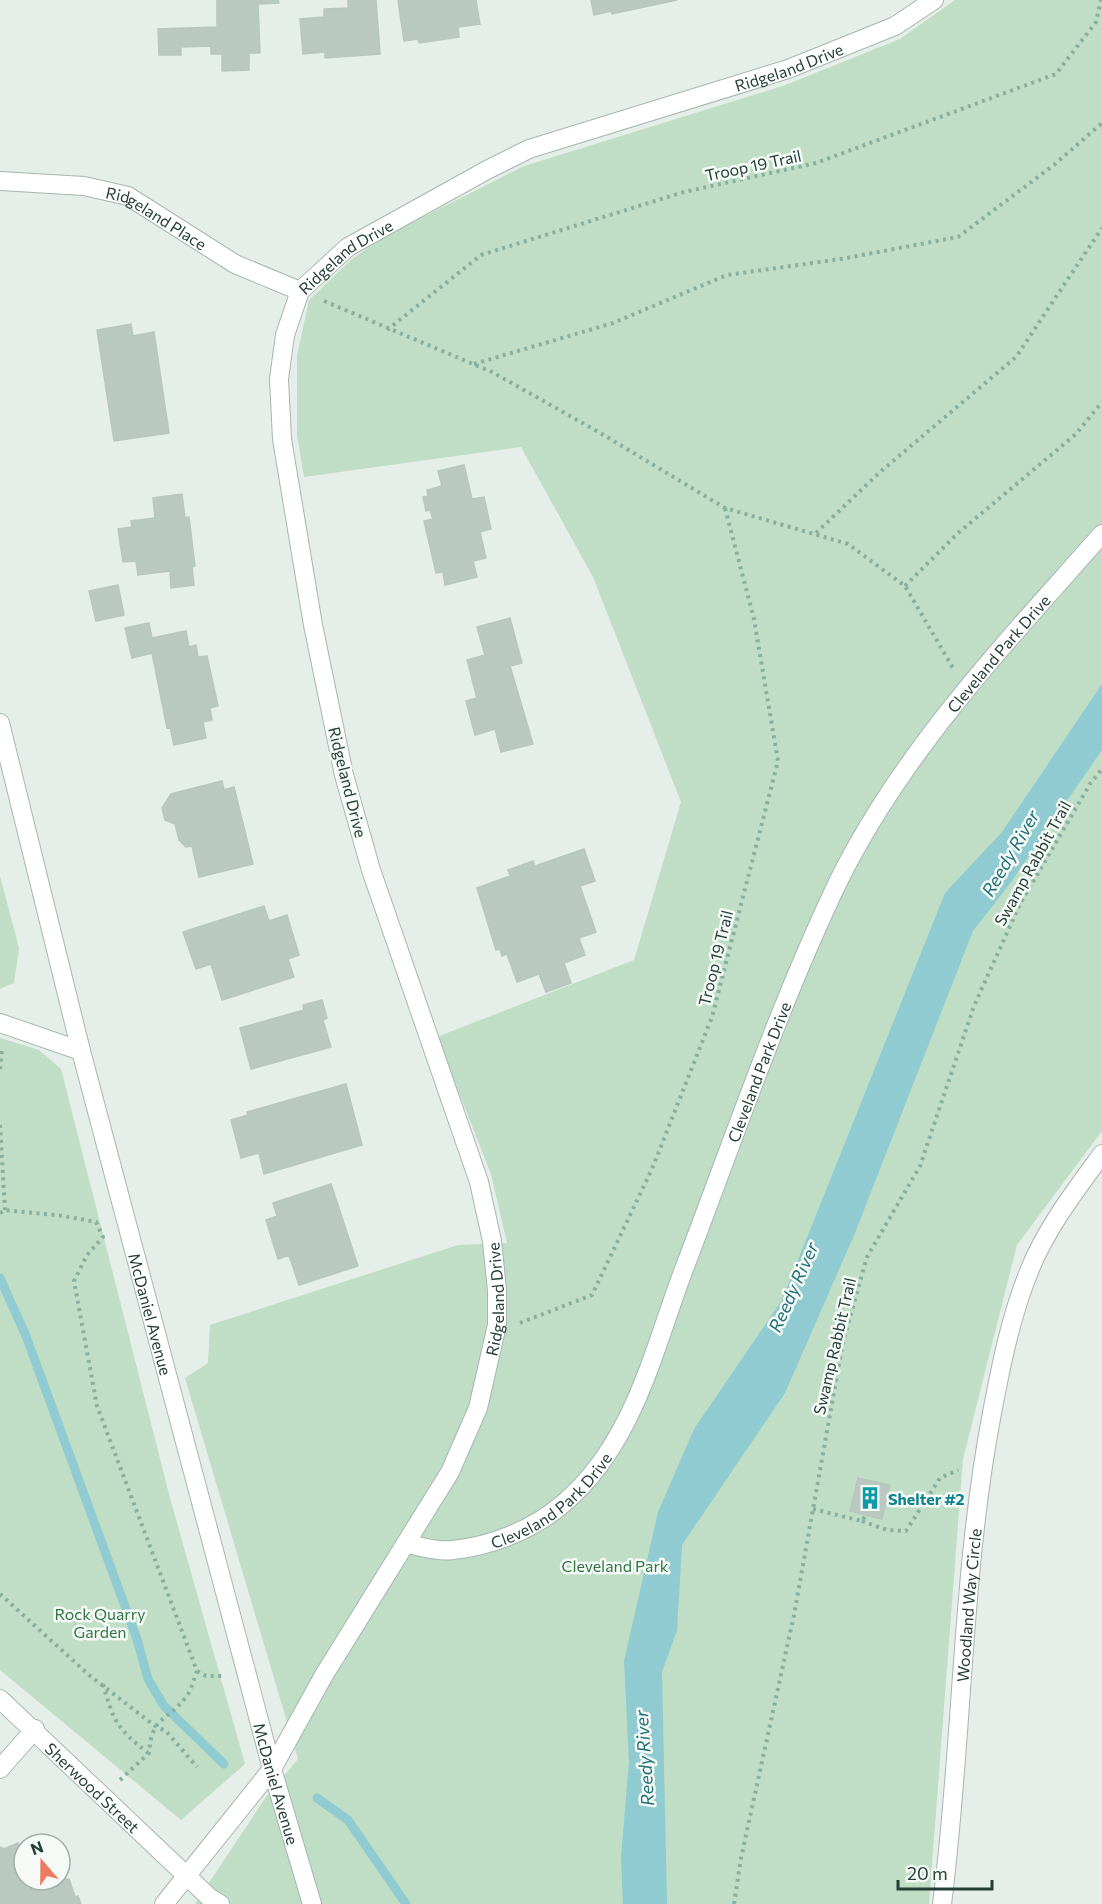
<svg xmlns="http://www.w3.org/2000/svg" width="1102" height="1904" font-family="Commissioner,sans-serif">
  <style>
    .green { fill: #bfdec5 }
    .water { fill: #8fcbd0 }
    .lines { fill: none; stroke-linecap: round; stroke-linejoin: round }
    .stream { stroke: #8fcbd0; stroke-width: 9 }
    .building { fill: #bac8c2; stroke: #b7c7bf; stroke-width: 1.5 }
    .minor-casing { stroke: #a7b6b0; stroke-width: 20 }
    .path { stroke: #87b0a0; stroke-width: 4; stroke-dasharray: 3 4.5; stroke-linecap: butt }
    .minor { stroke: #fff; stroke-width: 18 }
    .labels { text-anchor: middle; dominant-baseline: central; stroke-width: 5; stroke-linejoin: round; paint-order: stroke }
    .street-label { font-size: 16px; fill: #243f36; stroke: #f6faf7 }
    .culture-label { font-size: 16px; font-weight: bold; fill: #0d838f; stroke: #f6faf7; text-anchor: start }
    .park-label { font-size: 16px; fill: #307545; stroke: #f6faf7 }
    .water-label { font-size: 18px; font-style: italic; fill: #207179; stroke: #f6faf7 }
  </style>
  <rect width="100%" height="100%" fill="#e5eee9"/>
  <path class="green" d="M955 0H1102V1131L1017 1245 963 1459 929 1904H195L266 1797 298 1759 185 1378 208 1363 210 1325 458 1245 507 1243 491 1174 437 1037 634 960 681 802 593 577 521 447 304 477 297 435V355L309 300 352 259 382 238 524 166 783 86 900 39Z
    M0 876 19 948 14 983 0 989Z
    M0 1038 39 1050 61 1069 170 1498 245 1764 181 1820 0 1670Z"/>
  <path class="water" d="M1102 684V750L1009 885 973 931 855 1233 785 1393 682 1545 677 1631 662 1672 667 1904H623L621 1857 629 1762 624 1661 658 1512 694 1429 782 1300 945 893 1002 832Z"/>
  <g class="lines">
    <path class="stream" d="M0 1278 26 1336 137 1639 148 1679 164 1706 224 1764
      M317 1798 348 1820 406 1904"/>
  </g>
  <path class="building" d="M217 0H278L279 3 258 4 260 53H249V70L222 71V54H211V46L181 47V55H159L158 29 217 27Z
    M348 0H376L380 54 325 58V52L303 54 300 19 324 17V9L348 8Z
    M398 0H476L480 24 458 27 459 37 419 43 418 39 404 41Z
    M591 0H677L612 14 611 11 594 15Z
    M131 324 133 336 154 332 169 433 114 441 97 330Z
    M464 465 472 499 484 497 491 529 480 532 486 558 473 561 477 577 445 585 443 572 436 573 424 521 433 519 430 510 426 511 423 497 428 496 427 490 442 486 438 471Z
    M182 494 185 518 189 517 195 566 192 567 194 585 171 588 170 571 138 575 136 561 123 562 118 529 132 527 131 521 155 518 153 498Z
    M118 585 124 615 96 621 89 591Z
    M510 618 522 663 510 666 533 744 501 752 495 729 475 735 466 701 477 698 467 660 485 655 477 627Z
    M149 623 152 638 186 631 189 647 196 645 198 657 207 656 218 706 210 708 212 720 203 722 206 738 174 745 170 727 167 728 152 653 132 658 125 628Z
    M222 781 224 790 234 787 253 864 199 877 192 846 186 847 179 840 175 824 165 820 162 808 171 794Z
    M584 849 595 881 580 886 596 932 579 938 585 955 564 963 571 983 546 992 539 974 517 982 507 954 502 956 500 949 496 950 477 888 510 876 508 870 533 861 535 866Z
    M264 906 269 921 287 915 299 955 288 959 294 977 222 1000 211 964 196 969 183 932Z
    M322 1000 327 1018 323 1020 331 1047 251 1069 240 1028 304 1010 303 1005Z
    M346 1084 362 1145 264 1174 259 1153 241 1158 231 1120 248 1115 247 1112Z
    M331 1184 358 1266 299 1285 289 1255 278 1259 266 1220 277 1216 273 1203Z
    M858 1478 890 1485 882 1519 850 1511Z
    M18 1843 20 1848 24 1847V1880H60V1863L66 1880 69 1879 75 1897 78 1896 81 1904H0V1847L4 1849Z"/>
  <g class="lines">
    <g class="minor-casing">
      <g id="minor">
        <path id="s1" d="M0 181 84 186 128 196 235 264 300 291"/>
        <path id="s2" d="M0 723 81 1051 272 1769 312 1904"/>
        <path d="M0 1023 81 1051"/>
        <path id="s3" d="M408 1544C423 1547 438 1552 453 1550 492 1546 534 1529 564 1503 634 1443 653 1351 684 1269 733 1141 778 1008 837 884 902 751 1005 644 1102 534"/>
        <path id="s4" d="M0 1699 210 1898 220 1904"/>
        <path d="M0 1769 35 1729"/>
        <path id="s5" d="M164 1904 272 1769 324 1675 450 1472 478 1408 497 1325V1290L492 1241 479 1182 371 870 344 775 313 625 282 439 279 379 285 335 300 291 348 247 487 170 529 149 788 69 895 26 934 0"/>
        <path id="s6" d="M942 1904C963 1741 961 1575 992 1413 1001 1365 1011 1315 1030 1269 1047 1227 1076 1190 1102 1154"/>
      </g>
    </g>
    <path class="path" d="M324 301 492 372 602 434 725 508 848 544 905 586 953 668
      M387 330 481 255 684 192 816 163 1056 74 1096 22 1101 0
      M474 364 613 323 727 275 841 259 958 237 1054 165 1102 123
      M816 533 879 473 1016 357 1102 228
      M905 586 957 534 1076 434 1102 402
      M0 1069 2 1049
      M0 1125 5 1210
      M0 1213 5 1210 63 1216 96 1222 103 1237 87 1255 74 1281 97 1406 197 1671C194 1679 191 1691 186 1697 166 1723 152 1715 149 1753L119 1781
      M520 1323 592 1295 652 1169 712 1017 778 761 754 619 725 508
      M813 1509 862 1521 866 1515
      M862 1521 887 1530 906 1531 940 1478 958 1470
      M0 1594 89 1675 155 1726 166 1731 197 1767
      M197 1671 206 1676H223
      M103 1684C114 1723 117 1728 148 1753
      M734 1904 741 1858 794 1615 843 1342 867 1257 920 1166 974 1006 1020 904 1090 784 1102 769"/>
    <use href="#minor" class="minor"/>
  </g>
  <defs>
    <g id="building-bare" transform="scale(1.8)"><path d="M-4-6H4V6H1V3H-1V6H-4ZM-2.5-4.3h1.7v1.8h-1.7ZM.8-4.3h1.7v1.8H.8ZM-2.5-1h1.7V.8h-1.7ZM.8-1h1.7V.8H.8Z" fill="#0f9aa8" stroke="#f6faf7" stroke-width="2.5" paint-order="stroke"/></g>
  </defs>
  <g fill-rule="evenodd">
    <use href="#building-bare" x="870" y="1498"/>
  </g>
  <g class="labels">
    <g class="street-label">
      <text stroke="none"><textPath href="#s5" startOffset="2284">Ridgeland Drive</textPath></text>
      <text transform="translate(753 165) rotate(-12)">Troop 19 Trail</text>
      <text stroke="none"><textPath href="#s1" startOffset="164">Ridgeland Place</textPath></text>
      <text stroke="none"><textPath href="#s5" startOffset="1798">Ridgeland Drive</textPath></text>
      <text stroke="none"><textPath href="#s3" startOffset="1131">Cleveland Park Drive</textPath></text>
      <text transform="translate(348 782) rotate(76)">Ridgeland Drive</text>
      <text transform="translate(1032 863) rotate(-61)">Swamp Rabbit Trail</text>
      <text transform="translate(715 958) rotate(-76)">Troop 19 Trail</text>
      <text stroke="none"><textPath href="#s3" startOffset="645">Cleveland Park Drive</textPath></text>
      <text stroke="none"><textPath href="#s5" startOffset="700">Ridgeland Drive</textPath></text>
      <text stroke="none"><textPath href="#s2" startOffset="610">McDaniel Avenue</textPath></text>
      <text transform="translate(834 1346) rotate(-77)">Swamp Rabbit Trail</text>
      <text stroke="none"><textPath href="#s3" startOffset="159">Cleveland Park Drive</textPath></text>
      <text stroke="none"><textPath href="#s6" startOffset="300">Woodland Way Circle</textPath></text>
      <text stroke="none"><textPath href="#s2" startOffset="1096">McDaniel Avenue</textPath></text>
      <text stroke="none"><textPath href="#s4" startOffset="128">Sherwood Street</textPath></text>
    </g>
    <g class="culture-label">
      <text x="888" y="1498">Shelter #2</text>
    </g>
    <g class="park-label">
      <text x="615" y="1565">Cleveland Park</text>
      <text x="100" y="1613">Rock Quarry<tspan x="100" dy="18">Garden</tspan></text>
    </g>
    <g class="water-label">
      <text transform="translate(1010 853) rotate(-60)">Reedy River</text>
      <text transform="translate(793 1287) rotate(-66)">Reedy River</text>
      <text transform="translate(644 1758) rotate(-94)">Reedy River</text>
    </g>
  </g>
  <g transform="translate(42 1862) rotate(340)"><circle r="28" fill="#f6faf7" stroke="#a2afaa" stroke-width="1.5"/>
  <path d="M0-4.5L10 22L0 15L-10 22Z" fill="#ed7b64"/>
  <text y="-9" font-size="16" font-weight="bold" text-anchor="middle" fill="#243f36">N</text>
  </g>
  <path d="M898 1880v9h94v-9" fill="none" stroke="#243f36" stroke-width="3"/>
  <text x="907" y="1880" font-size="18" fill="#243f36" stroke="#f6faf7" stroke-width="4.5" paint-order="stroke">20 m</text>
</svg>
